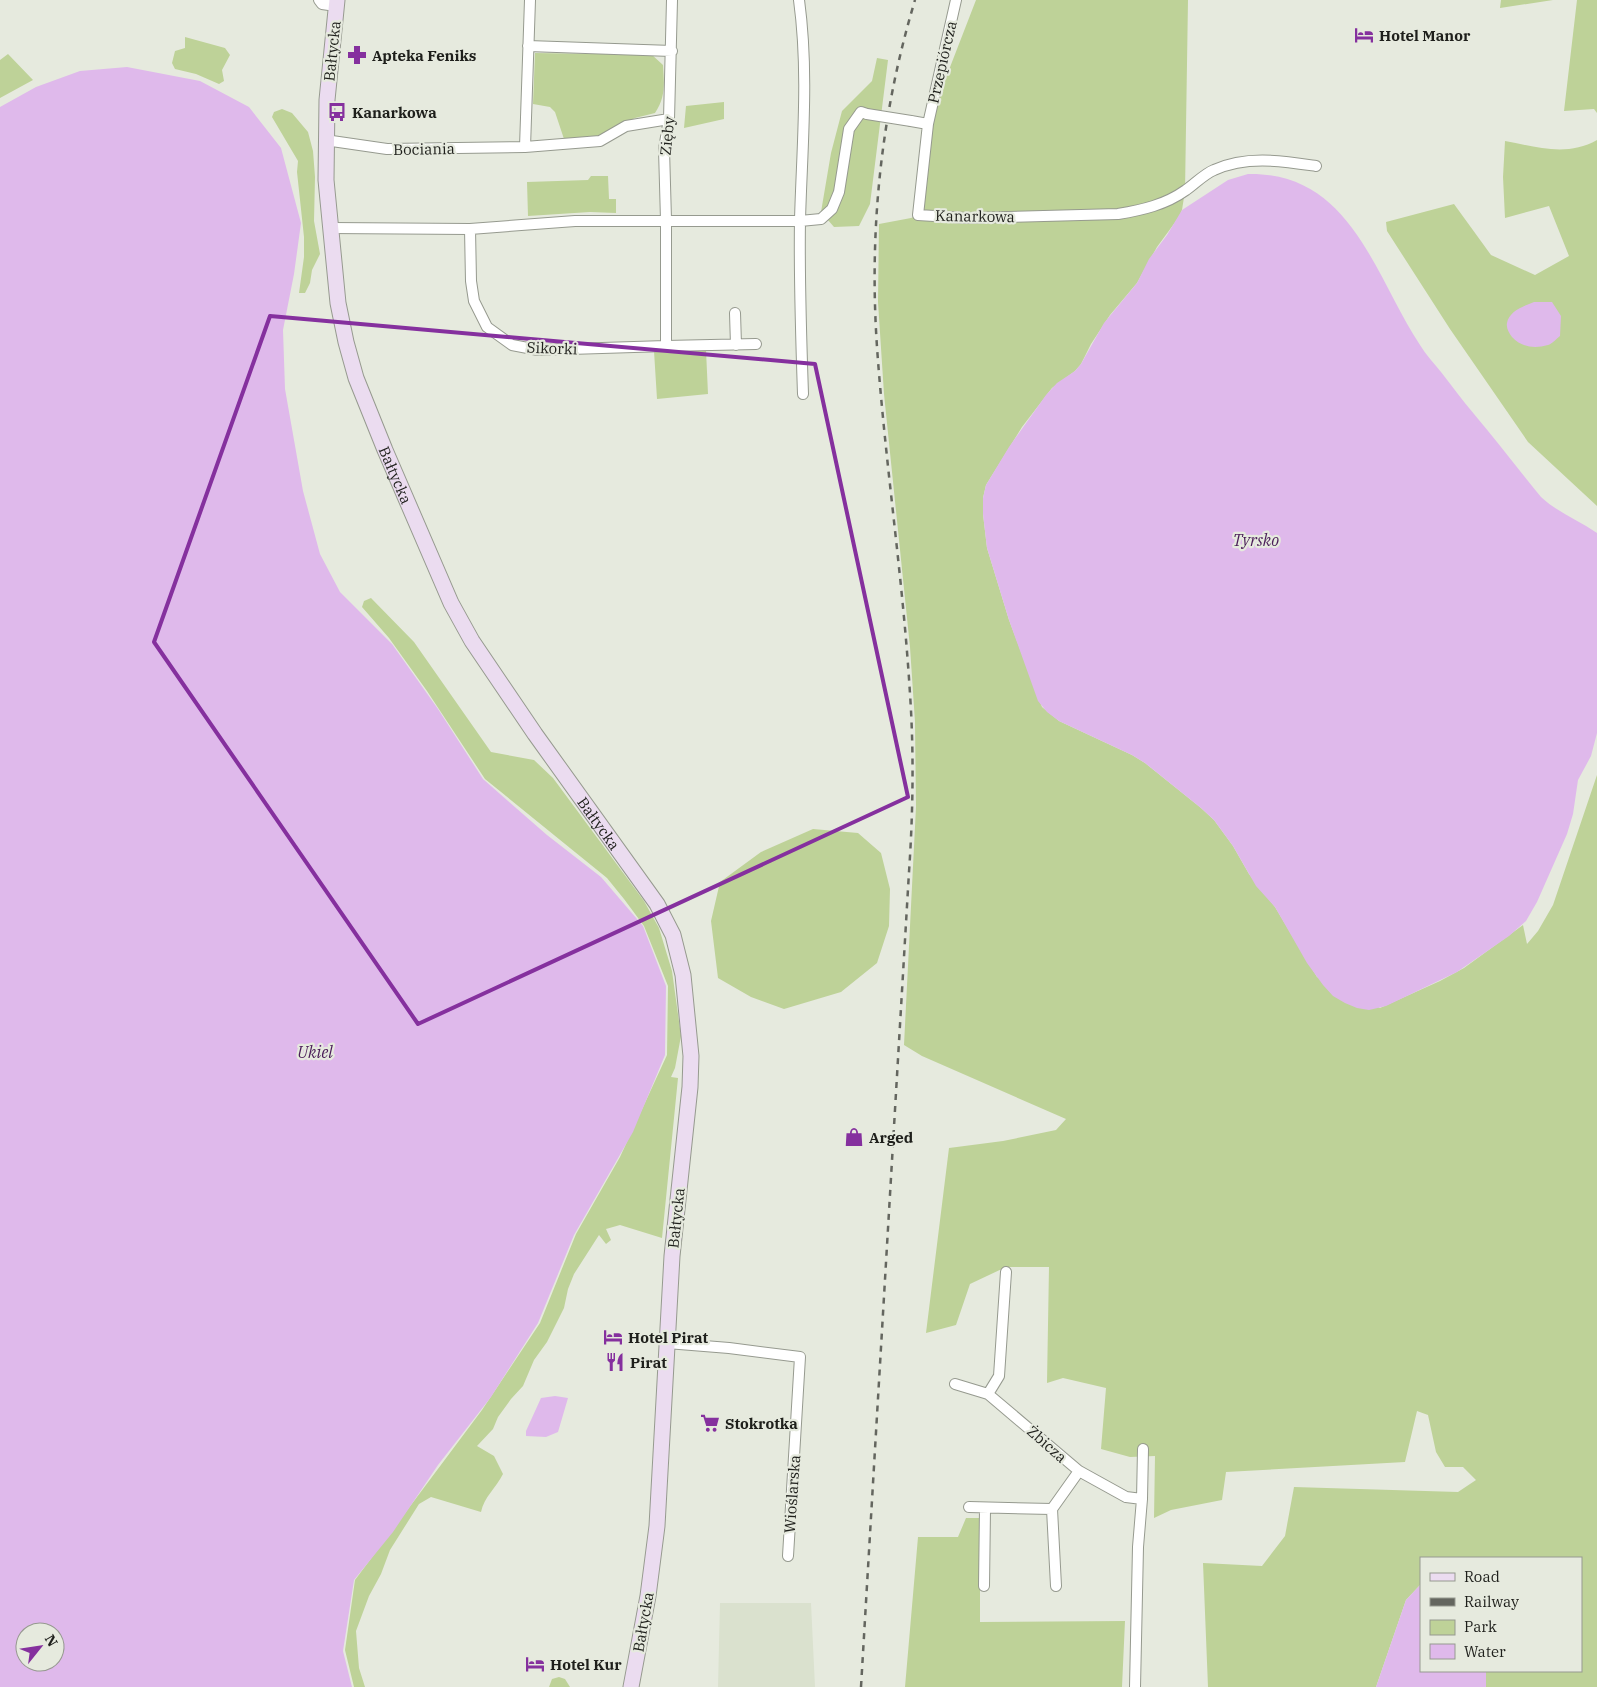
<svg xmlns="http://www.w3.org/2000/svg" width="1597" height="1687" font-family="'IBM Plex Serif',serif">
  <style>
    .built { fill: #dae1ce }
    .green { fill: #bed298 }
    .water { fill: #dfb9eb; fill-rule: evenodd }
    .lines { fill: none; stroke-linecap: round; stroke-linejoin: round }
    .minor-casing { stroke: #969a8f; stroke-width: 12 }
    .secondary-casing { stroke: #969a8f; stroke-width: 17 }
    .minor { stroke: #fff; stroke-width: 10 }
    .secondary { stroke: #ebdcf0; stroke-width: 15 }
    .rail { stroke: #64665f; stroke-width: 2.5; stroke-dasharray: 6 6; stroke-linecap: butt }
    .minor-bridge-casing { stroke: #969a8f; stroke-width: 12; stroke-linecap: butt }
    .minor-bridge { stroke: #fff; stroke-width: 10 }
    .marked { fill: none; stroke: #85309e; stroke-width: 4; stroke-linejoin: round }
    .labels { text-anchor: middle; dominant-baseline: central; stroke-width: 4.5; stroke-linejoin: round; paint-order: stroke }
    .poi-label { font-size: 15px; font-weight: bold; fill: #1e1f1b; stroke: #e6eade; text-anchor: start }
    .street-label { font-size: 15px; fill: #1e1f1b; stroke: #e6eade }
    .water-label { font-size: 16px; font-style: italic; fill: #4a1c58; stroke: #e6eade }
  </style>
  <rect width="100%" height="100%" fill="#e6eade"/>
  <path class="built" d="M720 1603H811L815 1687H718Z"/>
  <path class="green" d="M976 0H1188L1185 191 1182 210 1179 217 1157 247 1137 283 1110 315 1091 344 1081 364 1075 371 1052 388 1022 427 986 485 983 498V514L987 548 1009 620 1042 707 1059 721 1132 755 1145 763 1201 808 1214 820 1233 846 1249 874 1275 907 1317 977 1380 1008 1440 981 1464 968 1523 925 1527 944 1538 931 1553 905 1597 775V1687H1486V1671H1581V1558H1421V1584L1406 1600 1376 1687H1208L1203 1563 1262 1566 1285 1536 1294 1487 1458 1492 1476 1480 1463 1467H1445L1436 1452 1428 1415 1417 1411 1405 1462 1226 1472 1222 1500 1171 1510 1154 1518 1155 1456 1130 1457 1101 1449 1106 1388 1063 1378 1047 1383 1049 1267H1006L970 1284 956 1325 926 1333 949 1148 1003 1141 1056 1130 1066 1119 922 1056 904 1045 916 807 915 722 910 647 884 394 878 302 879 224 911 218 918 215 928 124Z
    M1501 0H1553L1500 8Z
    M1577 0H1597V113L1594 109 1564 111Z
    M185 37 225 48 230 55 222 70 224 81 219 84 196 74 175 69 172 63 175 51 185 48Z
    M618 52 651 54 663 65C664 83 666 97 655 113L635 118 591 139H564L555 112 550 107 533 104 535 53 602 54Z
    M8 54 33 80 0 98V60Z
    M877 58 888 60 870 204 859 226 834 227 821 212 831 153 842 111 872 81Z
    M724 102V119L684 128 686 106Z
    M282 109 292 113 308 132 313 151 315 177 314 221 320 254 312 270 310 283 305 293H299L304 257V237L297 172 298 161 272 117 274 112Z
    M1597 140V506L1528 442 1450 329 1387 231 1386 222 1454 204 1491 255 1535 275 1569 256 1549 206 1505 218 1503 177 1505 141C1537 147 1567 157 1597 140Z
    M591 176H608L609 199H616V213L590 212 528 216 527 182 588 180Z
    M706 350 708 394 657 399 654 351Z
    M371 598 414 642 491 752 534 760 553 778 644 901 659 928 672 971 681 1036 675 1068 671 1077 678 1078 662 1238 620 1225 606 1229 611 1240 606 1244 599 1235 574 1274 568 1289 564 1308 547 1342 534 1360 523 1386 511 1399 498 1417 493 1429 477 1446 494 1456 503 1474C496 1488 484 1497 481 1512L431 1497 419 1504 390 1550 381 1574 369 1596 356 1631 359 1668 365 1687H354L345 1650 355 1580 482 1410 540 1323 576 1234 620 1157 667 1055 668 986 644 926 624 899 607 878 485 779 427 691 389 638 362 607 364 601Z
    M813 829 858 833 881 853 890 889 889 926 877 963 841 992 784 1009 751 997 718 978 711 921 720 882 761 852Z
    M966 1518H980V1622L1125 1621 1122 1687H905L918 1537H958Z
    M559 1677 565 1679 570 1687H549L552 1679Z"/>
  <path class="water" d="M127 67 200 81 249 107 281 148 301 223 294 274 283 330 285 389 303 491 320 554 340 592 392 644 438 709 483 779 547 835 601 877 643 926 666 986 665 1055 633 1132 574 1235 538 1323 491 1397 438 1465 393 1532 354 1580 343 1651 352 1687H0V107L36 87 80 71ZM25 1632H55V1662H25Z
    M1248 174C1351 172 1374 275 1420 345 1426 355 1434 363 1441 372 1452 386 1462 400 1474 414 1497 441 1518 469 1541 497 1557 512 1578 520 1597 533V733L1591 756 1578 780 1573 814 1567 834 1537 902 1526 921 1509 936 1457 972 1386 1006 1369 1010 1357 1008 1345 1003 1333 996 1323 985 1307 963 1275 907 1256 886 1233 846 1214 820 1201 808 1145 763 1132 755 1059 721 1047 712 1038 701 1009 620 987 548 983 514V498L986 485 1009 447 1046 395 1057 383 1075 371 1081 364 1104 323 1137 283 1149 259 1167 235 1182 210 1228 180Z
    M1534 302H1552L1561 316 1560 336C1556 339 1552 344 1548 345 1534 349 1521 347 1512 337 1509 333 1506 328 1507 323 1509 311 1524 306 1534 302Z
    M555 1396 568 1398 558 1432 546 1437 526 1436V1431L541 1398Z
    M1421 1584V1671H1486V1687H1376L1406 1600Z"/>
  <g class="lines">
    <g class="minor-casing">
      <path id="minor" d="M319 0 322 4 336 6
        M799 0C809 73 802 147 800 220 799 278 801 336 803 394
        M528 46 672 51
        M911 121 928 124 918 215 967 218 1118 214C1142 210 1165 205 1186 190 1195 184 1204 174 1214 170 1247 155 1282 161 1316 166
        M928 124 956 0
        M325 140 387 149 525 147 600 141 626 126 669 119
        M525 147 530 0
        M330 228 470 229 575 221H800L821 219 832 209 839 192 849 129 861 112 867 114
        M470 229 471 281 474 301 487 327 512 345 538 350 666 346V220L664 149 669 119 672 0
        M735 313 736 345
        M666 346 756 344
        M667 1343 729 1348 800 1357 788 1556
        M955 1384 988 1394 1079 1471 1126 1497 1142 1499
        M988 1394 999 1376 1006 1272
        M969 1507 1052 1509 1079 1471
        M1052 1509 1056 1586
        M984 1586 985 1509
        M1135 1687 1138 1547 1142 1499 1143 1449"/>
    </g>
    <g class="secondary-casing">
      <g id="secondary">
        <path id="s1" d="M337 0 327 100 326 180 338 303 346 342 356 378 385 450 451 603 472 641 535 734 657 904 673 935 683 975 691 1056 690 1087 672 1256 657 1526 648 1596 631 1687"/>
      </g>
    </g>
    <use href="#minor" class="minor"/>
    <use href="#secondary" class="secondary"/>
    <path class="rail" d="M861 1687 909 872C913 813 914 753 910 694 903 578 885 462 877 347 869 229 881 113 915 0"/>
    <g class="minor-bridge-casing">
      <path id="minor-bridge" d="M867 114 911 121"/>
    </g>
    <use href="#minor-bridge" class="minor-bridge"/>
  </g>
  <path class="marked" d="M270 316 815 364 908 797 418 1024 154 642Z"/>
  <defs>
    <g id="hotel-bare" transform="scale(1.5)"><path d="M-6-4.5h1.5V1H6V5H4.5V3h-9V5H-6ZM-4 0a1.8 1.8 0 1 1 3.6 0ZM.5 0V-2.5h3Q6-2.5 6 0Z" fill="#85309e" stroke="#e6eade" stroke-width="2.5" paint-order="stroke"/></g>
    <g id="pharmacy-bare" transform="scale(1.5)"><path d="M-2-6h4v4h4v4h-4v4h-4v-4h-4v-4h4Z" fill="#85309e" stroke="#e6eade" stroke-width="2.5" paint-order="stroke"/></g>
    <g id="bus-bare" transform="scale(1.5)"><path d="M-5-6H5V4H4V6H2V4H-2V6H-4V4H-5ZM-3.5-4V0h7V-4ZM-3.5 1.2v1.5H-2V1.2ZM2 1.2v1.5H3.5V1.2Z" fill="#85309e" stroke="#e6eade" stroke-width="2.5" paint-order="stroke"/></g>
    <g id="shop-bare" transform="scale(1.5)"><path d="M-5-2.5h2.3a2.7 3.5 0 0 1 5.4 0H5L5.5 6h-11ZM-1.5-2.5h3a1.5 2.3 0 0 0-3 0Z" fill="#85309e" stroke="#e6eade" stroke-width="2.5" paint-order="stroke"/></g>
    <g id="restaurant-bare" transform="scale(1.5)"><path d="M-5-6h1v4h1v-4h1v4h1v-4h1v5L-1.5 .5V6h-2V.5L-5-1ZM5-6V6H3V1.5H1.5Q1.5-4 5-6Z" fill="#85309e" stroke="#e6eade" stroke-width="2.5" paint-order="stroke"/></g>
    <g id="supermarket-bare" transform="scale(1.5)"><path d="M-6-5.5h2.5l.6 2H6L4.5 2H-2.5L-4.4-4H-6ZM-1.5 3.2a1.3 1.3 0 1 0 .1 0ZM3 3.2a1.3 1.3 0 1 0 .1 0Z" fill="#85309e" stroke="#e6eade" stroke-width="2.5" paint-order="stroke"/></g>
  </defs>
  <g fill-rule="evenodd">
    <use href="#hotel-bare" x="1364" y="35"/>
    <use href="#pharmacy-bare" x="357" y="55"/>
    <use href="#bus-bare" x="337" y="112"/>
    <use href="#shop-bare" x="854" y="1137"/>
    <use href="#hotel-bare" x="613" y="1337"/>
    <use href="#restaurant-bare" x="615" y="1362"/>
    <use href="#supermarket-bare" x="710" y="1423"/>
    <use href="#hotel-bare" x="535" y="1664"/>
  </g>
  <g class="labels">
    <g class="poi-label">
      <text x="1379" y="35">Hotel Manor</text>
      <text x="372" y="55">Apteka Feniks</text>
      <text x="352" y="112">Kanarkowa</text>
      <text x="869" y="1137">Arged</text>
      <text x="628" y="1337">Hotel Pirat</text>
      <text x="630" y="1362">Pirat</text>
      <text x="725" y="1423">Stokrotka</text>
      <text x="550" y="1664">Hotel Kur</text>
    </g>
    <g class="street-label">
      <text transform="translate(332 51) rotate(-84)">Bałtycka</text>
      <text transform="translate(942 62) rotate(-77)">Przepiórcza</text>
      <text transform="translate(667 136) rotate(-84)">Zięby</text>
      <text transform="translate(424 149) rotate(-1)">Bociania</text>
      <text transform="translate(975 216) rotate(1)">Kanarkowa</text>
      <text transform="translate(552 348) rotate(2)">Sikorki</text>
      <text stroke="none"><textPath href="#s1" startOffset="486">Bałtycka</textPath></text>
      <text stroke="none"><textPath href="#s1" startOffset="891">Bałtycka</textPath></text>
      <text transform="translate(676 1218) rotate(-84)">Bałtycka</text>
      <text transform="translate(1047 1444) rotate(41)">Żbicza</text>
      <text transform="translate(792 1494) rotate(-86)">Wioślarska</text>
      <text transform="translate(643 1622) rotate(-80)">Bałtycka</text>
    </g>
    <g class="water-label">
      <text x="1256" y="540">Tyrsko</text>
      <text x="315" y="1052">Ukiel</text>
    </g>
  </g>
  <rect x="1420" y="1557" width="162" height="115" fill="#e6eade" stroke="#969990"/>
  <rect x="1430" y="1573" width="25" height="8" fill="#ebdcf0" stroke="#969990"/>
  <text x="1464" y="1582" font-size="15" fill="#1e1f1b">Road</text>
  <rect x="1430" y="1598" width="25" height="8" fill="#64665f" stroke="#969990"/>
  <text x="1464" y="1607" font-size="15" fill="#1e1f1b">Railway</text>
  <rect x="1430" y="1620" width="25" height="15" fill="#bed298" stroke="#969990"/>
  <text x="1464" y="1632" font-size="15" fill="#1e1f1b">Park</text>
  <rect x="1430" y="1644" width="25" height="15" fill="#dfb9eb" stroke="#969990"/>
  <text x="1464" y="1657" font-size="15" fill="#1e1f1b">Water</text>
  <g transform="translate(40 1647) rotate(60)"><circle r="24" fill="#e6eade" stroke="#969990"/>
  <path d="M0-4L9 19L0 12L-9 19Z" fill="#85309e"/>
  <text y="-8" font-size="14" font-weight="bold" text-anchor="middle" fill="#1e1f1b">N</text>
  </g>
</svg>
